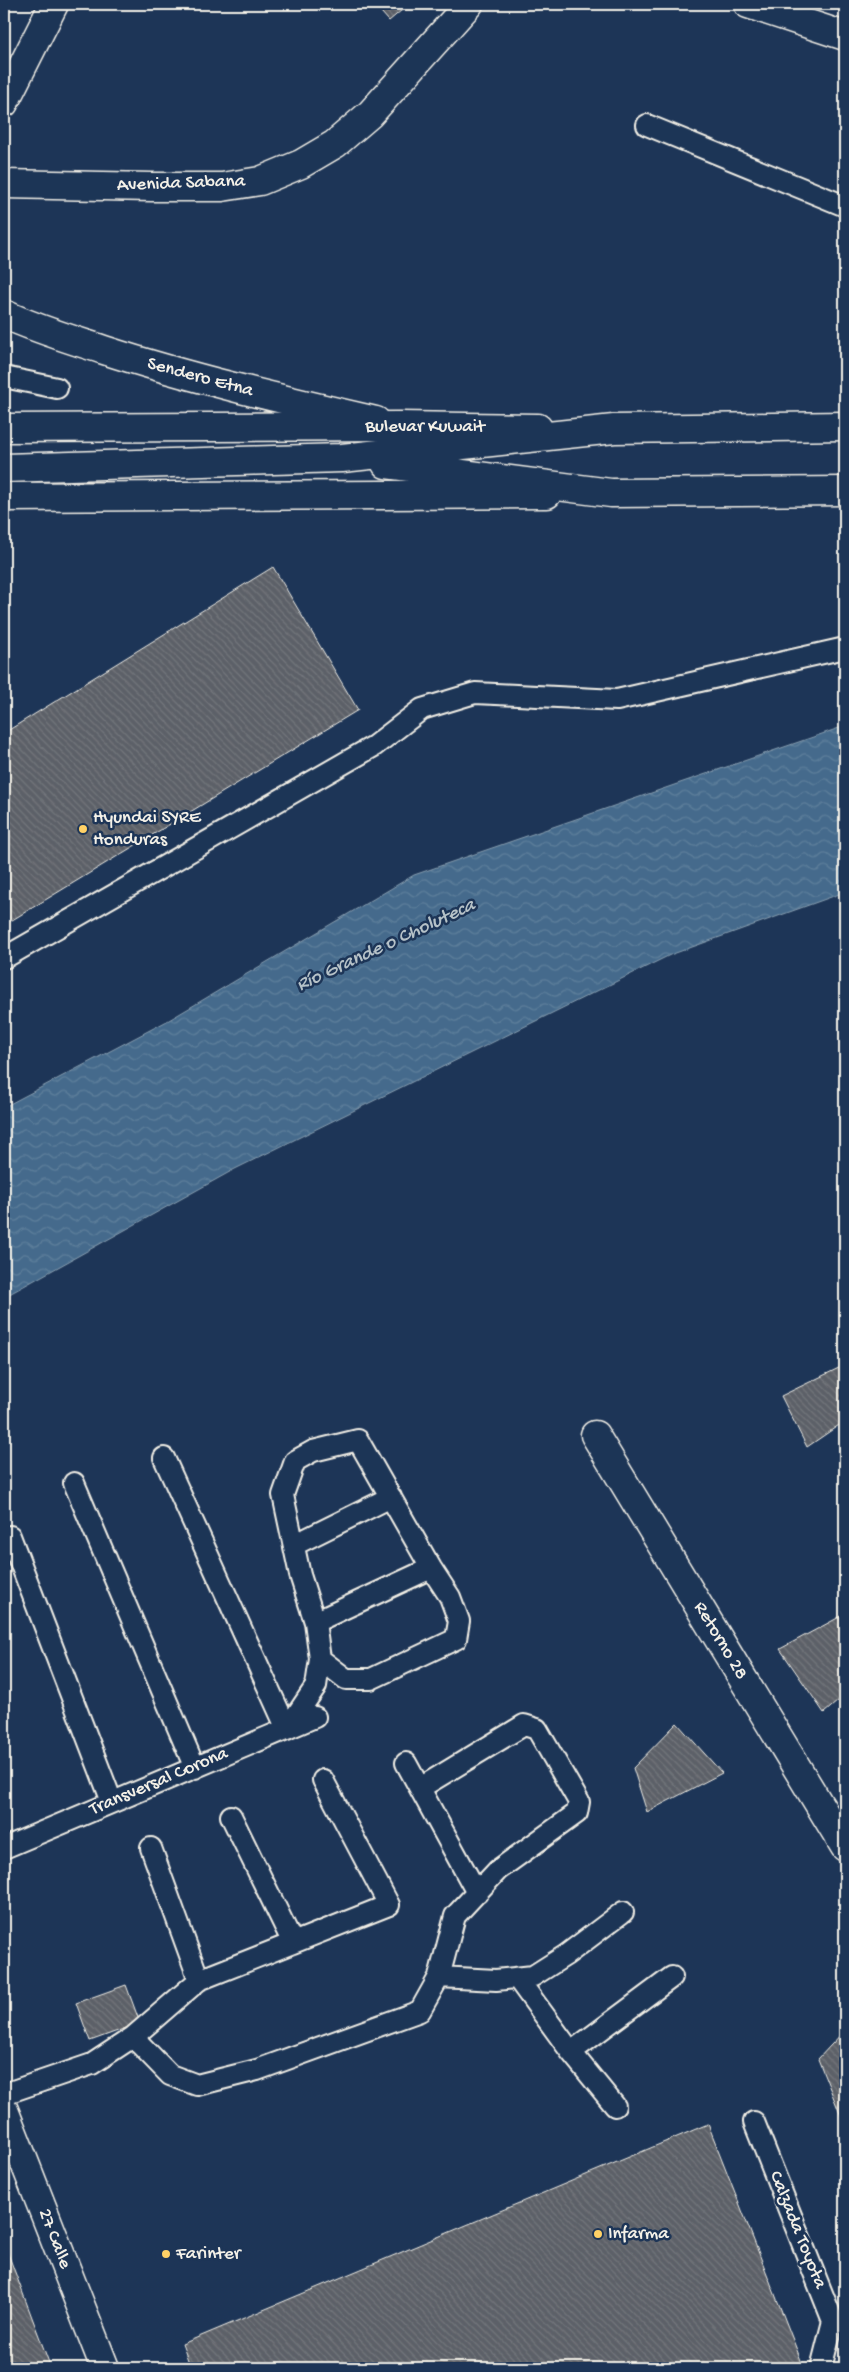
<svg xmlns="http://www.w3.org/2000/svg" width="849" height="2372" font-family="'Gochi Hand',sans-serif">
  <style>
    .water { fill: url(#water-waves); stroke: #8aa0b1 }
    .building { fill: url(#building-back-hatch); stroke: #f4f1e8 }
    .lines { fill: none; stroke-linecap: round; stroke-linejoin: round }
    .service-casing { stroke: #f4f1e8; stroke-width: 24 }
    .minor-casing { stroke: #f4f1e8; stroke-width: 31 }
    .tertiary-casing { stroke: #f4f1e8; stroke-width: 31 }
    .secondary-casing { stroke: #f4f1e8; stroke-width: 31 }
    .primary-casing { stroke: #f4f1e8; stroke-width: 31 }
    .service { stroke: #1d3557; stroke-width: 20 }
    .minor { stroke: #1d3557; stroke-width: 28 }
    .tertiary { stroke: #1d3557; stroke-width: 28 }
    .secondary { stroke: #1d3557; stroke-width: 28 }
    .primary { stroke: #1d3557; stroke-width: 28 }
    .poi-dot { fill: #ffd166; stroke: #1d3557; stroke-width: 2 }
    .labels { text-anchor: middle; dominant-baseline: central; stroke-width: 5; stroke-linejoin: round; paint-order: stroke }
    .street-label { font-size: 19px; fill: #f4f1e8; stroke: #1d3557 }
    .poi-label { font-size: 19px; fill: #f4f1e8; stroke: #1d3557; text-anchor: start }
    .water-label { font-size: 20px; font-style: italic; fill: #b6c2c8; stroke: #1d3557 }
  </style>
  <defs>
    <pattern id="water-waves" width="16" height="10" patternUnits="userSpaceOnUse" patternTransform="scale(1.25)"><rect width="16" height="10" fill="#446a8c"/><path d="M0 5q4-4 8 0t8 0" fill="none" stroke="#60809c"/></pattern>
    <pattern id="building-back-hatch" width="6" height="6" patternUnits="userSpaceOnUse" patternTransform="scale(1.25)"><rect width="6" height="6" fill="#5c6067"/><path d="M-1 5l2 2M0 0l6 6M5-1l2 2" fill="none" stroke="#74777d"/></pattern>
  </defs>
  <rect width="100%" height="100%" fill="#1d3557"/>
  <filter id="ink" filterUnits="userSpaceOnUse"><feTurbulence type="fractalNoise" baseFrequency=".02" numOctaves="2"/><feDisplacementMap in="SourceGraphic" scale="10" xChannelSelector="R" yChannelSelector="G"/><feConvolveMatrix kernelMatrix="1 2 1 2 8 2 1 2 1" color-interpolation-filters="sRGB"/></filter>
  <g filter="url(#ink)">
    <path class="water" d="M845 726V892L670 955 235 1169 4 1297V1107L169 1020 414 875Z"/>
    <path class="building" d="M374 4H409L389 21Z
      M273 567 358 710 4 925V733Z
      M845 1365V1421L807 1447 781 1396Z
      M845 1614V1695L824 1713 780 1649Z
      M677 1723 722 1773 647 1812 633 1768Z
      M126 1985 140 2023 90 2041 76 2003Z
      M845 2030V2126L818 2059Z
      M708 2124 804 2368H191L182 2344Z
      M4 2243 51 2368H4Z"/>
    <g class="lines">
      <g class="service-casing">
        <path id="service" d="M647 125 845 206
          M4 377 57 388
          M4 958 374 746 422 709 475 693 617 700 845 648
          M164 1458 287 1729 316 1686 320 1659 315 1622 300 1575 283 1495 295 1461 313 1451 358 1440 431 1568 450 1597 459 1621 456 1639 371 1679H346L320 1659
          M74 1483 195 1768
          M10 1536 112 1802
          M294 1545 391 1497
          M315 1622 431 1568
          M406 1763 477 1893
          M231 1816 293 1943
          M4 1848 315 1717
          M151 1848 199 1980
          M439 1977 496 1980 533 1976 566 1955 623 1912
          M517 1978 571 2052 615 2106
          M133 2037 199 1980 389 1905 323 1780
          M571 2052 672 1977
          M4 2094 92 2064 133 2037 170 2075 197 2085 257 2070 420 2011 439 1977 455 1916 498 1870 577 1813 579 1802 537 1729 524 1725 420 1788
          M754 2122 833 2321 821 2368"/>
      </g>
      <g class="minor-casing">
        <path id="minor" d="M748 4 845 36
          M4 103 54 4
          M4 314C36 329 70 339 104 350 193 379 285 400 376 421
          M595 1435 845 1847
          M4 2110 105 2368"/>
      </g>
      <g class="tertiary-casing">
        <path id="tertiary" d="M4 184 152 187H222L260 181 301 164 335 144 370 114 469 4"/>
      </g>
      <g class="secondary-casing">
        <path id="secondary" d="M4 428 400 426 538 428
          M4 497 547 494"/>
      </g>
      <g class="primary-casing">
        <path id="primary" d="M386 464 611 493 845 491
          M4 468 342 458 614 429 845 426"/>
      </g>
      <use href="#service" class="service"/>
      <use href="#minor" class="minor"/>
      <use href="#tertiary" class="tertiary"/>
      <use href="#secondary" class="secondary"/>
      <use href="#primary" class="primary"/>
    </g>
  </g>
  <g class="poi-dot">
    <circle cx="83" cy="829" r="5"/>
    <circle cx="598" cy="2234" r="5"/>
    <circle cx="166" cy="2254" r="5"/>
  </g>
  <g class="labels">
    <g class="street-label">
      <text transform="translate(181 184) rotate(-2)">Avenida Sabana</text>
      <text transform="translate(200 378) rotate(15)">Sendero Etna</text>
      <text x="425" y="427">Bulevar Kuwait</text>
      <text transform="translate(720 1641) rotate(59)">Retorno 28</text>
      <text transform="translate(159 1782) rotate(-23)">Transversal Corona</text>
      <text transform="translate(797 2230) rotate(68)">Calzada Toyota</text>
      <text transform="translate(54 2239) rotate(69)">27 Calle</text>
    </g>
    <g class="poi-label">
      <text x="93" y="818">Hyundai SYRE<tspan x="93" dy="22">Honduras</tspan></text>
      <text x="608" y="2234">Infarma</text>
      <text x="176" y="2254">Farinter</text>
    </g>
    <g class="water-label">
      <text transform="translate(386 946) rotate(-25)">Río Grande o Choluteca</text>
    </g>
  </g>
  <rect width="849" height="2372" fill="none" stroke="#1d3557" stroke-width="20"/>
  <rect x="10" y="10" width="829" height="2352" fill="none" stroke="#f4f1e8" stroke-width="2" filter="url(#ink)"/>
</svg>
